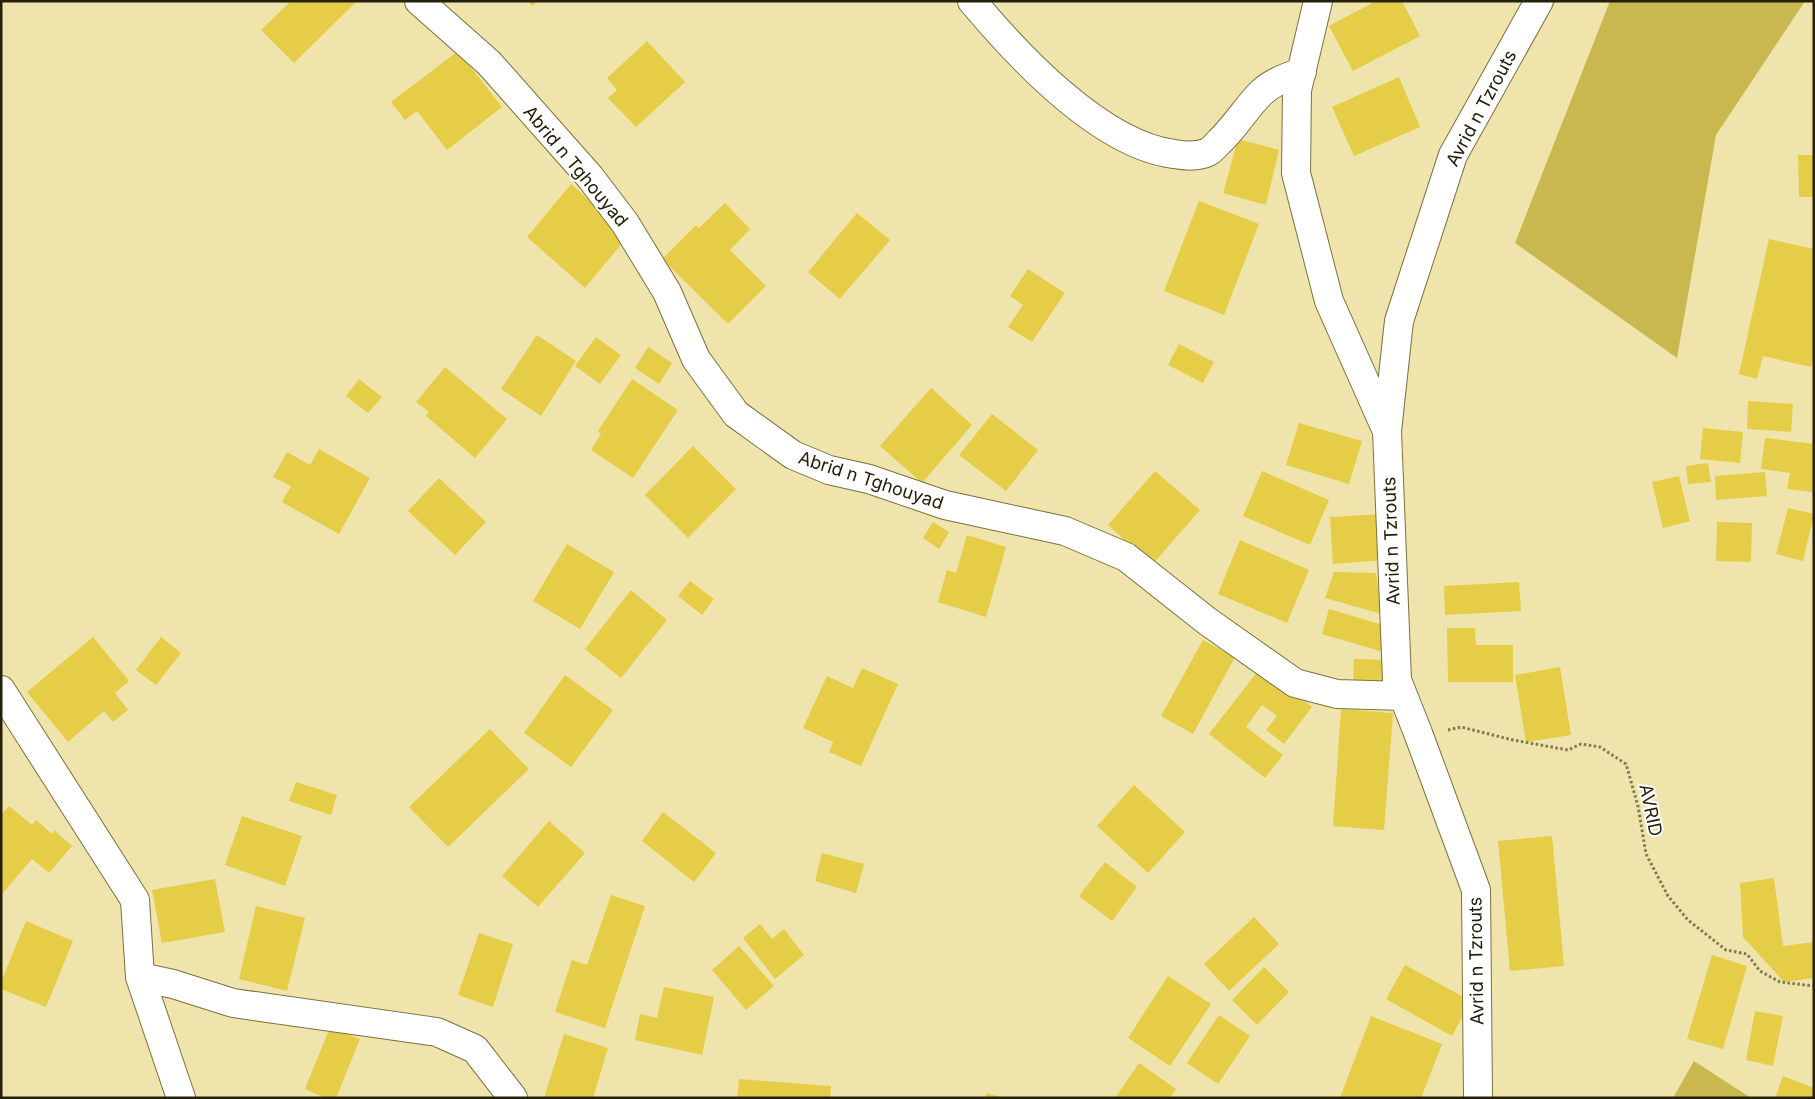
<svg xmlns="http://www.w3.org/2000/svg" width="1815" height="1099" font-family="Inter,sans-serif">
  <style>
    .green { fill: #c9b750 }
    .building { fill: #e5cd48 }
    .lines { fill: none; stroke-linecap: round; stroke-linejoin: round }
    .minor-casing { stroke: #7b713c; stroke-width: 30 }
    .path { stroke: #807853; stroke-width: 3; stroke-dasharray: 2.5 2.5; stroke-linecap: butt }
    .minor { stroke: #fff; stroke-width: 28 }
    .labels { text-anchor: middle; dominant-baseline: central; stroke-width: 4; stroke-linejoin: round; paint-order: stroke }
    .street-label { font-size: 18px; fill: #242009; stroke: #fff }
  </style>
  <rect width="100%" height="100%" fill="#efe4ac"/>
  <path class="green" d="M1610 1H1805L1716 135 1677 358 1515 243Z
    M1694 1061 1751 1098H1673Z"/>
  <path class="building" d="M291 1H353L355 3 294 63 261 30Z
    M528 1H538L532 6Z
    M1376 1H1402L1420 36 1353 71 1329 26Z
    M647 41 685 82 636 127 608 98 617 90 607 78Z
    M458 51 502 107 447 150 417 111 405 120 391 102Z
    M1399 77 1420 127 1354 156 1332 107Z
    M1238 139 1279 150 1266 205 1223 193Z
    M1798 155H1814V197H1799Z
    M571 184 629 235 585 288 527 237Z
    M1199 201 1259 224 1224 315 1164 291Z
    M725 203 750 229 730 250 766 286 728 324 662 259 696 225 699 228Z
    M857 213 890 240 840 299 808 272Z
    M1769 239 1814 249V357L1811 367 1763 356 1757 379 1739 374Z
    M1028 269 1065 293 1032 342 1008 327 1023 305 1010 296Z
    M537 335 576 361 541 416 501 389Z
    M596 337 621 355 600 384 575 366Z
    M1179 344 1214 362 1203 383 1168 365Z
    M648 347 672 363 659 384 635 368Z
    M445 367 507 419 475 458 426 416 429 412 416 402Z
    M359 379 382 397 368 413 346 396Z
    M632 379 678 410 633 478 591 450 601 434 598 431Z
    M931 388 972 425 922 483 880 446Z
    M1748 401 1793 404 1791 432 1747 429Z
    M992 414 1038 450 1006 491 959 455Z
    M1299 423 1362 441 1349 484 1286 465Z
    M1703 428 1743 432 1740 463 1700 459Z
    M1765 438 1814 444 1813 492 1787 489 1790 473 1761 469Z
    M693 446 736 489 688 538 645 495Z
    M319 449 370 478 339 534 282 502 291 486 273 477 287 452 310 465Z
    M1708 463 1711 482 1688 484 1686 466Z
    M1155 471 1200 510 1152 565 1108 525Z
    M1262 471 1329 500 1310 545 1243 516Z
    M1765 472 1767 496 1716 500 1715 476Z
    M1679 476 1690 521 1663 528 1652 482Z
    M439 478 486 522 455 555 408 511Z
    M1788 508 1814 514 1803 561 1776 554Z
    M1382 514 1385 560 1333 564 1330 517Z
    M933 522 949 532 939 549 923 538Z
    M1717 522 1752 523 1751 562 1716 561Z
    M967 535 1006 547 986 617 938 602 947 570 956 573Z
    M1240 540 1309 570 1287 623 1218 594Z
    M567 544 614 572 580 629 533 601Z
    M1334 572 1376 573 1382 614 1325 598Z
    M690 581 714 599 702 615 678 596Z
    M1519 582 1521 611 1445 615 1444 586Z
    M631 590 667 620 621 678 585 649Z
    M1329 609 1390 627 1383 652 1322 634Z
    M1447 628H1475L1476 645H1513V682H1448Z
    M93 637 129 681 115 693 128 710 113 722 104 711 68 742 27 692Z
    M161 637 181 653 156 685 136 670Z
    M1203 640 1235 657 1193 734 1161 716Z
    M1354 659 1389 660 1387 691 1353 690Z
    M1261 667 1312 707 1284 744 1266 730 1277 716 1262 705 1246 727 1283 755 1265 778 1209 734Z
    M1560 667 1571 735 1526 742 1515 675Z
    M862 668 898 684 861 766 829 752 833 742 803 728 827 676 853 688Z
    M565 675 613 710 571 767 524 733Z
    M1341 709 1393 713 1384 830 1333 826Z
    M490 729 529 769 448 847 409 807Z
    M296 782 337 795 331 815 289 801Z
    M1134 785 1185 832 1148 873 1097 826Z
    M9 806 32 825 36 820 52 834 54 830 72 846 49 873 32 859 3 893 1 891V815Z
    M663 812 716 853 694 882 642 841Z
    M242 816 302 836 285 886 225 865Z
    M549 821 585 853 538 907 502 876Z
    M1552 836 1564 966 1510 971 1498 841Z
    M822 853 864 864 856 893 815 881Z
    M1105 862 1137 887 1112 921 1079 896Z
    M1774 878 1783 946 1814 942V978L1784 982 1743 937 1740 883Z
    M215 879 225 932 162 943 152 890Z
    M611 895 645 906 605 1028 555 1012 572 960 587 965Z
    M256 906 305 918 287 991 239 979Z
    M1254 917 1279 944 1229 991 1204 964Z
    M26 921 73 941 46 1007 1 989V982Z
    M760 924 772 939 784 929 804 955 775 979 743 938Z
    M479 933 513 944 493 1007 458 995Z
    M739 946 774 986 746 1010 712 970Z
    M1712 955 1747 966 1723 1049 1687 1039Z
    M1405 965 1471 1001 1452 1036 1386 999Z
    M1264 967 1289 992 1257 1025 1232 1000Z
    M1168 976 1211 1004 1170 1066 1128 1038Z
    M664 987 714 997 702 1055 635 1040 640 1014 657 1018Z
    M1755 1011 1783 1016 1773 1066 1746 1060Z
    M1219 1015 1250 1036 1218 1084 1187 1063Z
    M1371 1016 1442 1044 1421 1098H1340Z
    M330 1027 360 1039 336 1098H325L305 1089Z
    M564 1034 608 1048 593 1098H544Z
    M1139 1063 1176 1089 1170 1098H1115Z
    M1783 1076 1814 1088V1098H1775Z
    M739 1079 831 1086 830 1098H737Z
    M987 1093 1000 1097V1098H985Z"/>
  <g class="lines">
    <g class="minor-casing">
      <path id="minor" d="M419 1 489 63 590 177 625 223 667 292 696 359 736 414 793 455 829 470 869 479 945 505 1065 531 1126 557 1207 621 1295 683 1337 694 1403 696
        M972 1C1018 56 1101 145 1174 154 1186 156 1197 157 1208 152 1212 150 1216 145 1219 142 1235 127 1246 108 1261 93 1271 83 1289 76 1302 72
        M1318 1 1297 90 1296 173 1329 301 1386 429
        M1 690 135 900 140 977 181 1098
        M140 977 173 984 233 1003 437 1032 475 1049 513 1098
        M1478 1098 1476 890 1418 733 1397 680 1387 431 1399 321 1453 155 1539 1"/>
    </g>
    <path class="path" d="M1448 730 1461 727 1513 740 1568 750 1581 744 1600 747 1626 764 1638 806 1646 854 1668 896 1688 920 1726 950 1747 954 1760 971 1780 982 1814 986"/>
    <use href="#minor" class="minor"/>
  </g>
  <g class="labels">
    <g class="street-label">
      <text transform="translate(1481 108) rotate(-62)">Avrid n Tzrouts</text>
      <text transform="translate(576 166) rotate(50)">Abrid n Tghouyad</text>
      <text transform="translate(871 480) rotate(18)">Abrid n Tghouyad</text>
      <text transform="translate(1391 541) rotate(-92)">Avrid n Tzrouts</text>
      <text transform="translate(1651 810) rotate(78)">AVRID</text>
      <text transform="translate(1476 961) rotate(-91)">Avrid n Tzrouts</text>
    </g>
  </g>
  <rect width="1815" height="1099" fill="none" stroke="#242009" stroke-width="5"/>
</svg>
